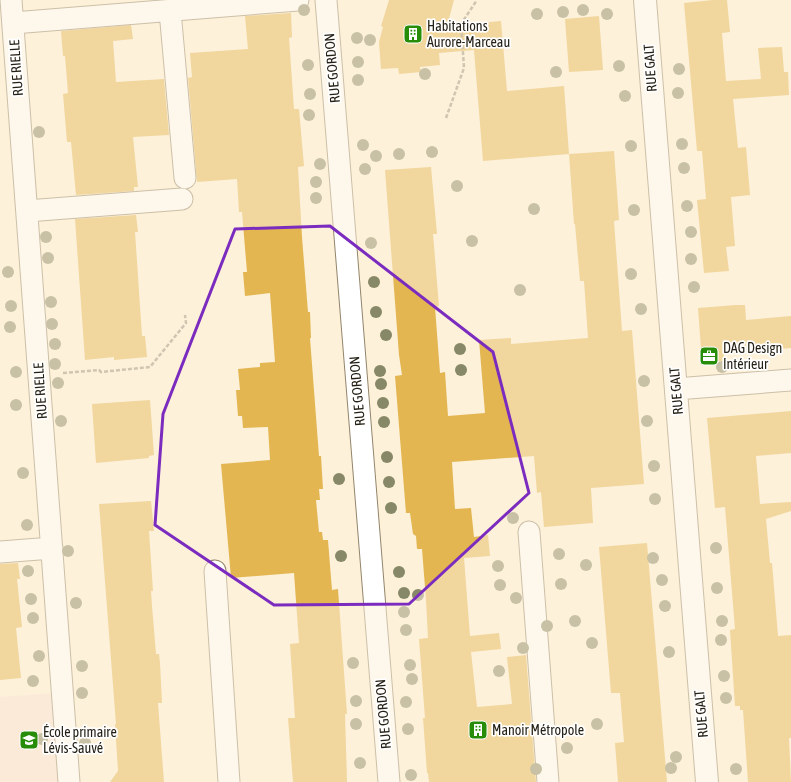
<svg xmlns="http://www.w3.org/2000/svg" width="791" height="782" font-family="'Asap Condensed',sans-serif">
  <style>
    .education { fill: #fae3d7 }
    .building { fill: #e3b652 }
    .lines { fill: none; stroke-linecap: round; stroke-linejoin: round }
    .minor-casing { stroke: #92856b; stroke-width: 23 }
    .major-casing { stroke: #92856b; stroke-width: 24 }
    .path { stroke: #98907e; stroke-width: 2.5; stroke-dasharray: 4 2; stroke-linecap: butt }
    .minor { stroke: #fff; stroke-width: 21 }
    .major { stroke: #fff; stroke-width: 22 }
    .tree { fill: #878867 }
    .marked { fill: none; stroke: #7b2cbf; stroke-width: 3; stroke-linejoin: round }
    .labels { text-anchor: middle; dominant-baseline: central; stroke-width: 3.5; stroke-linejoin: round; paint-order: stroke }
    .poi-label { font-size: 14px; fill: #252015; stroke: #fff; text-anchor: start }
    .street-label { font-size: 14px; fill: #252015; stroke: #fff }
  </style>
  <rect width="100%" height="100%" fill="#fdf1da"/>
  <path class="education" d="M54 693 61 782H0V697Z"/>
  <path class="building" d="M389 0H454L447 26 501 21 507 91 564 86 569 154 614 151 619 220 614 221 622 331 632 330 644 484 591 488 593 523 544 527 541 492 537 493 534 456 452 462 455 509 471 508 474 537 488 535 490 556 464 558 470 636 499 633 501 649 471 652 477 707 512 704 507 657 526 655 536 782H429L428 773H427L423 718H425L419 639 428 638 426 600 422 549H417L416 536 413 534 410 513H406L395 376 402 375 399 355 385 170 431 167 437 234H433L439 306 435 307 440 373 445 372 448 416 485 413 479 340 511 338V344L588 338 584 281H580L575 224H574L569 154 483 161 474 50 439 53 440 65 420 67 421 72 399 74 398 68 381 69 379 42 383 27 381 26Z
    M713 0H727L730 32 722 33 726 81 761 79 758 48 782 47 784 72H788L789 95 733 99 738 148 746 147 750 195 731 197 735 246 726 247 729 271 704 273 697 200 706 199 702 151H697L684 3Z
    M291 13 292 37 289 38 294 109H299L304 166 298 167 302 237 308 312H310L311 338H310L319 456H321L323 489H319L320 500H316L319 532H322L323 540H328L332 590 338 589 347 714H345L347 782H293L288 718H295L290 644 299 643 294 573 231 578 221 464 270 460 268 427 243 428 242 416H238L236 390H240L238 369 260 367V363L275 362 270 293 245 296 243 272H247L242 212H239L237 179 197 182 188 78 192 77 190 53 248 49 245 16Z
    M599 16 603 70 569 72 565 19Z
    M131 25 133 39 113 41 116 82 164 79 169 135 133 137 138 187H134V191L76 195 71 142H67L63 94 68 93 65 56H63L61 31Z
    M136 215 138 232H135L142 336H145L147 357 114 360V357L85 360 75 219Z
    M736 305H745L746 320 791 316V348L724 354V361L702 362 698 308Z
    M150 400 154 455 149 456V458L96 463 92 404Z
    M791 411V453L756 456 760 504 791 502V511L766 519 770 563H772L778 636 791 635V738H789L791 782H748L743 710H740V706H735L730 630 735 629 725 507 715 508 707 418Z
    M151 501 154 531H149L153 591H151L152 606 156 654H159L160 663 162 703H158L164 782H110L118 771 115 724H116L99 504Z
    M647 543 667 782H618L615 743 624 742 620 693H611L599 547Z
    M18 563 20 579H17L22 627 16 628 21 678 0 680V564Z"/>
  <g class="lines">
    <g class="minor-casing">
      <path id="minor" d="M11 0 69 782
        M326 0 389 782
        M170 11 185 178
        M13 23 298 0
        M27 211 182 199
        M676 389 791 380
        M529 532 548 782
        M0 552 52 548
        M215 571 229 782"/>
    </g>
    <g class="major-casing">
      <path id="major" d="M645 0 707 782"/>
    </g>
    <path class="path" d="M446 118 464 68 461 24 477 0
      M63 373 99 370 101 372 150 367 186 323 185 315"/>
    <use href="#minor" class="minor"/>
    <use href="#major" class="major"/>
  </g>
  <g class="tree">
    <circle cx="304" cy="10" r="6"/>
    <circle cx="583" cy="10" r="6"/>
    <circle cx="563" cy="12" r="6"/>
    <circle cx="537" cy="14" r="6"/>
    <circle cx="607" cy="14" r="6"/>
    <circle cx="357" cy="38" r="6"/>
    <circle cx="370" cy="40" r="6"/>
    <circle cx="358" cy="62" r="6"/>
    <circle cx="308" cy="65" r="6"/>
    <circle cx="619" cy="66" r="6"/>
    <circle cx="679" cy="69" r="6"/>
    <circle cx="556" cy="72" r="6"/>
    <circle cx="425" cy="74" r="6"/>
    <circle cx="358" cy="80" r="6"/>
    <circle cx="678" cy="93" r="6"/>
    <circle cx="310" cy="94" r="6"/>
    <circle cx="625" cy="96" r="6"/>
    <circle cx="309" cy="115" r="6"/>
    <circle cx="39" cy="132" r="6"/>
    <circle cx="682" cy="144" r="6"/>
    <circle cx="363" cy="145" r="6"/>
    <circle cx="631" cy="146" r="6"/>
    <circle cx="432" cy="152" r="6"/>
    <circle cx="399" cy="154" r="6"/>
    <circle cx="376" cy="156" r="6"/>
    <circle cx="320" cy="164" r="6"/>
    <circle cx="684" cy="168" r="6"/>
    <circle cx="365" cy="169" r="6"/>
    <circle cx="316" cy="182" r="6"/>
    <circle cx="457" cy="186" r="6"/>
    <circle cx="316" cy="198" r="6"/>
    <circle cx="687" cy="206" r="6"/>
    <circle cx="534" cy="209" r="6"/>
    <circle cx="634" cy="210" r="6"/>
    <circle cx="691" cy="232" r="6"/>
    <circle cx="46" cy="237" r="6"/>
    <circle cx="472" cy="241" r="6"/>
    <circle cx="371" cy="243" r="6"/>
    <circle cx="48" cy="258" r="6"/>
    <circle cx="691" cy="259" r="6"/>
    <circle cx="8" cy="272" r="6"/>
    <circle cx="631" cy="274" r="6"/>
    <circle cx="374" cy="282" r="6"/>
    <circle cx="694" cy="287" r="6"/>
    <circle cx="520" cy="290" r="6"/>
    <circle cx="51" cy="302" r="6"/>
    <circle cx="11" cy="306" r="6"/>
    <circle cx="641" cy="309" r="6"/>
    <circle cx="376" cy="312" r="6"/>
    <circle cx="52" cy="324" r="6"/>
    <circle cx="10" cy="327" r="6"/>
    <circle cx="386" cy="335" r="6"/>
    <circle cx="55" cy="344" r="6"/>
    <circle cx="460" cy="349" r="6"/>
    <circle cx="55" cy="364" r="6"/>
    <circle cx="722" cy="367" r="6"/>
    <circle cx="461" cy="370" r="6"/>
    <circle cx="380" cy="371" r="6"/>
    <circle cx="16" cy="372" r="6"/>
    <circle cx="644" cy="381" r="6"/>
    <circle cx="58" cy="383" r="6"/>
    <circle cx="381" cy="384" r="6"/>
    <circle cx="383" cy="403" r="6"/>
    <circle cx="16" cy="405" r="6"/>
    <circle cx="61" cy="421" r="6"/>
    <circle cx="647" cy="421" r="6"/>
    <circle cx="384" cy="422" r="6"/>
    <circle cx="387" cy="457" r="6"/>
    <circle cx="654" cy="466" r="6"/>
    <circle cx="23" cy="473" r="6"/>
    <circle cx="339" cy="479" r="6"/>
    <circle cx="389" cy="482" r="6"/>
    <circle cx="655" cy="499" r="6"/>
    <circle cx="391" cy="508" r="6"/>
    <circle cx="513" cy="518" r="6"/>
    <circle cx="27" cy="525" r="6"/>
    <circle cx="716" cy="548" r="6"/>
    <circle cx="68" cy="551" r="6"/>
    <circle cx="559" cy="554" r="6"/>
    <circle cx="341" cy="556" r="6"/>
    <circle cx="653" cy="558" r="6"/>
    <circle cx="586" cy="565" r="6"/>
    <circle cx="498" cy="566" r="6"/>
    <circle cx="28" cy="571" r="6"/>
    <circle cx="399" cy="572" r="6"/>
    <circle cx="662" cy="580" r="6"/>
    <circle cx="561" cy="584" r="6"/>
    <circle cx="500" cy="585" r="6"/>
    <circle cx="717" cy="588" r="6"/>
    <circle cx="404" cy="593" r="6"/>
    <circle cx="418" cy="595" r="6"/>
    <circle cx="516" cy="598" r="6"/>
    <circle cx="31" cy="599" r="6"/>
    <circle cx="76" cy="603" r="6"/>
    <circle cx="665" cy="606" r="6"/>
    <circle cx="404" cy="612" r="6"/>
    <circle cx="33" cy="618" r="6"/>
    <circle cx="575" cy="621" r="6"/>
    <circle cx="722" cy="621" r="6"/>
    <circle cx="547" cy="626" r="6"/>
    <circle cx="406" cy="630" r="6"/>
    <circle cx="721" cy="640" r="6"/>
    <circle cx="592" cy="643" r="6"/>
    <circle cx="523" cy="648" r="6"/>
    <circle cx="669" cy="652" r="6"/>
    <circle cx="39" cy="656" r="6"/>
    <circle cx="353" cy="663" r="6"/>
    <circle cx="410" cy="665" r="6"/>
    <circle cx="82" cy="666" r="6"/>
    <circle cx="499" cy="671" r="6"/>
    <circle cx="724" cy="676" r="6"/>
    <circle cx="412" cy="679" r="6"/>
    <circle cx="33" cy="681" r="6"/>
    <circle cx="82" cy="693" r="6"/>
    <circle cx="726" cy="698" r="6"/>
    <circle cx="356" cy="701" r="6"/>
    <circle cx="406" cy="702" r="6"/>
    <circle cx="356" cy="724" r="6"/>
    <circle cx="597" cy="724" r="6"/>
    <circle cx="408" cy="729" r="6"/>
    <circle cx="42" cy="739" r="6"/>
    <circle cx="85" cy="743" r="6"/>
    <circle cx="567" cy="748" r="6"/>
    <circle cx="676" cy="757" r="6"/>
    <circle cx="360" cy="763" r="6"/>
    <circle cx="671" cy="768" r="6"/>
    <circle cx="536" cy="769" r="6"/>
    <circle cx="736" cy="769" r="6"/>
    <circle cx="411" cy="775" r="6"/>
  </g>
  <path d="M0 0H791V782H0ZM330 226 493 352 529 493 409 604 274 605 155 525 163 414 235 229Z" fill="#fdf1da" fill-opacity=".55" fill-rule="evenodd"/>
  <path class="marked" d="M330 226 493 352 529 493 409 604 274 605 155 525 163 414 235 229Z"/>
  <defs>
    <g id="building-square" transform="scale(1)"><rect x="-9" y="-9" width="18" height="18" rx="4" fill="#278c07" stroke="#fff"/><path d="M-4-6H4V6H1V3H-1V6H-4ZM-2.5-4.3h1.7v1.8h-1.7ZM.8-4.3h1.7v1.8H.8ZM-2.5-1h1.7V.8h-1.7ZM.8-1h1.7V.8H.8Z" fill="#fff"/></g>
    <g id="office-square" transform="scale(1)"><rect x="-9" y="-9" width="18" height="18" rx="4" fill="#278c07" stroke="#fff"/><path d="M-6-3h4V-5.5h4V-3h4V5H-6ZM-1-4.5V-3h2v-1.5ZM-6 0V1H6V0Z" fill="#fff"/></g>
    <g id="school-square" transform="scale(1)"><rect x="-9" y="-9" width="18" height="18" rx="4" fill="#278c07" stroke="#fff"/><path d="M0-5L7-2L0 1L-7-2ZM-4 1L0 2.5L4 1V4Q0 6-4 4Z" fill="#fff"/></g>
  </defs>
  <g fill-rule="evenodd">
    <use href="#building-square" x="413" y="34"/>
    <use href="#office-square" x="709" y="356"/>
    <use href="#building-square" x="478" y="730"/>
    <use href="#school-square" x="29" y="740"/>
  </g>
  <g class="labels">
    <g class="poi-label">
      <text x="427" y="26">Habitations<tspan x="427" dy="16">Aurore-Marceau</tspan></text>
      <text x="723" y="348">DAG Design<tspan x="723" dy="16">Intérieur</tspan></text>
      <text x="492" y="730">Manoir Métropole</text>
      <text x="43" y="732">École primaire<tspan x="43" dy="16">Lévis-Sauvé</tspan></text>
    </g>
    <g class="street-label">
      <text transform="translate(16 68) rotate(-94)">RUE RIELLE</text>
      <text transform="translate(332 68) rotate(-95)">RUE GORDON</text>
      <text transform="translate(650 68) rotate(-94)">RUE GALT</text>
      <text transform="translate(40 391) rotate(-94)">RUE RIELLE</text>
      <text transform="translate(357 391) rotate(-95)">RUE GORDON</text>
      <text transform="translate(676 391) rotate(-95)">RUE GALT</text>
      <text transform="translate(383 714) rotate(-95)">RUE GORDON</text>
      <text transform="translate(701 714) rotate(-95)">RUE GALT</text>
    </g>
  </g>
</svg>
